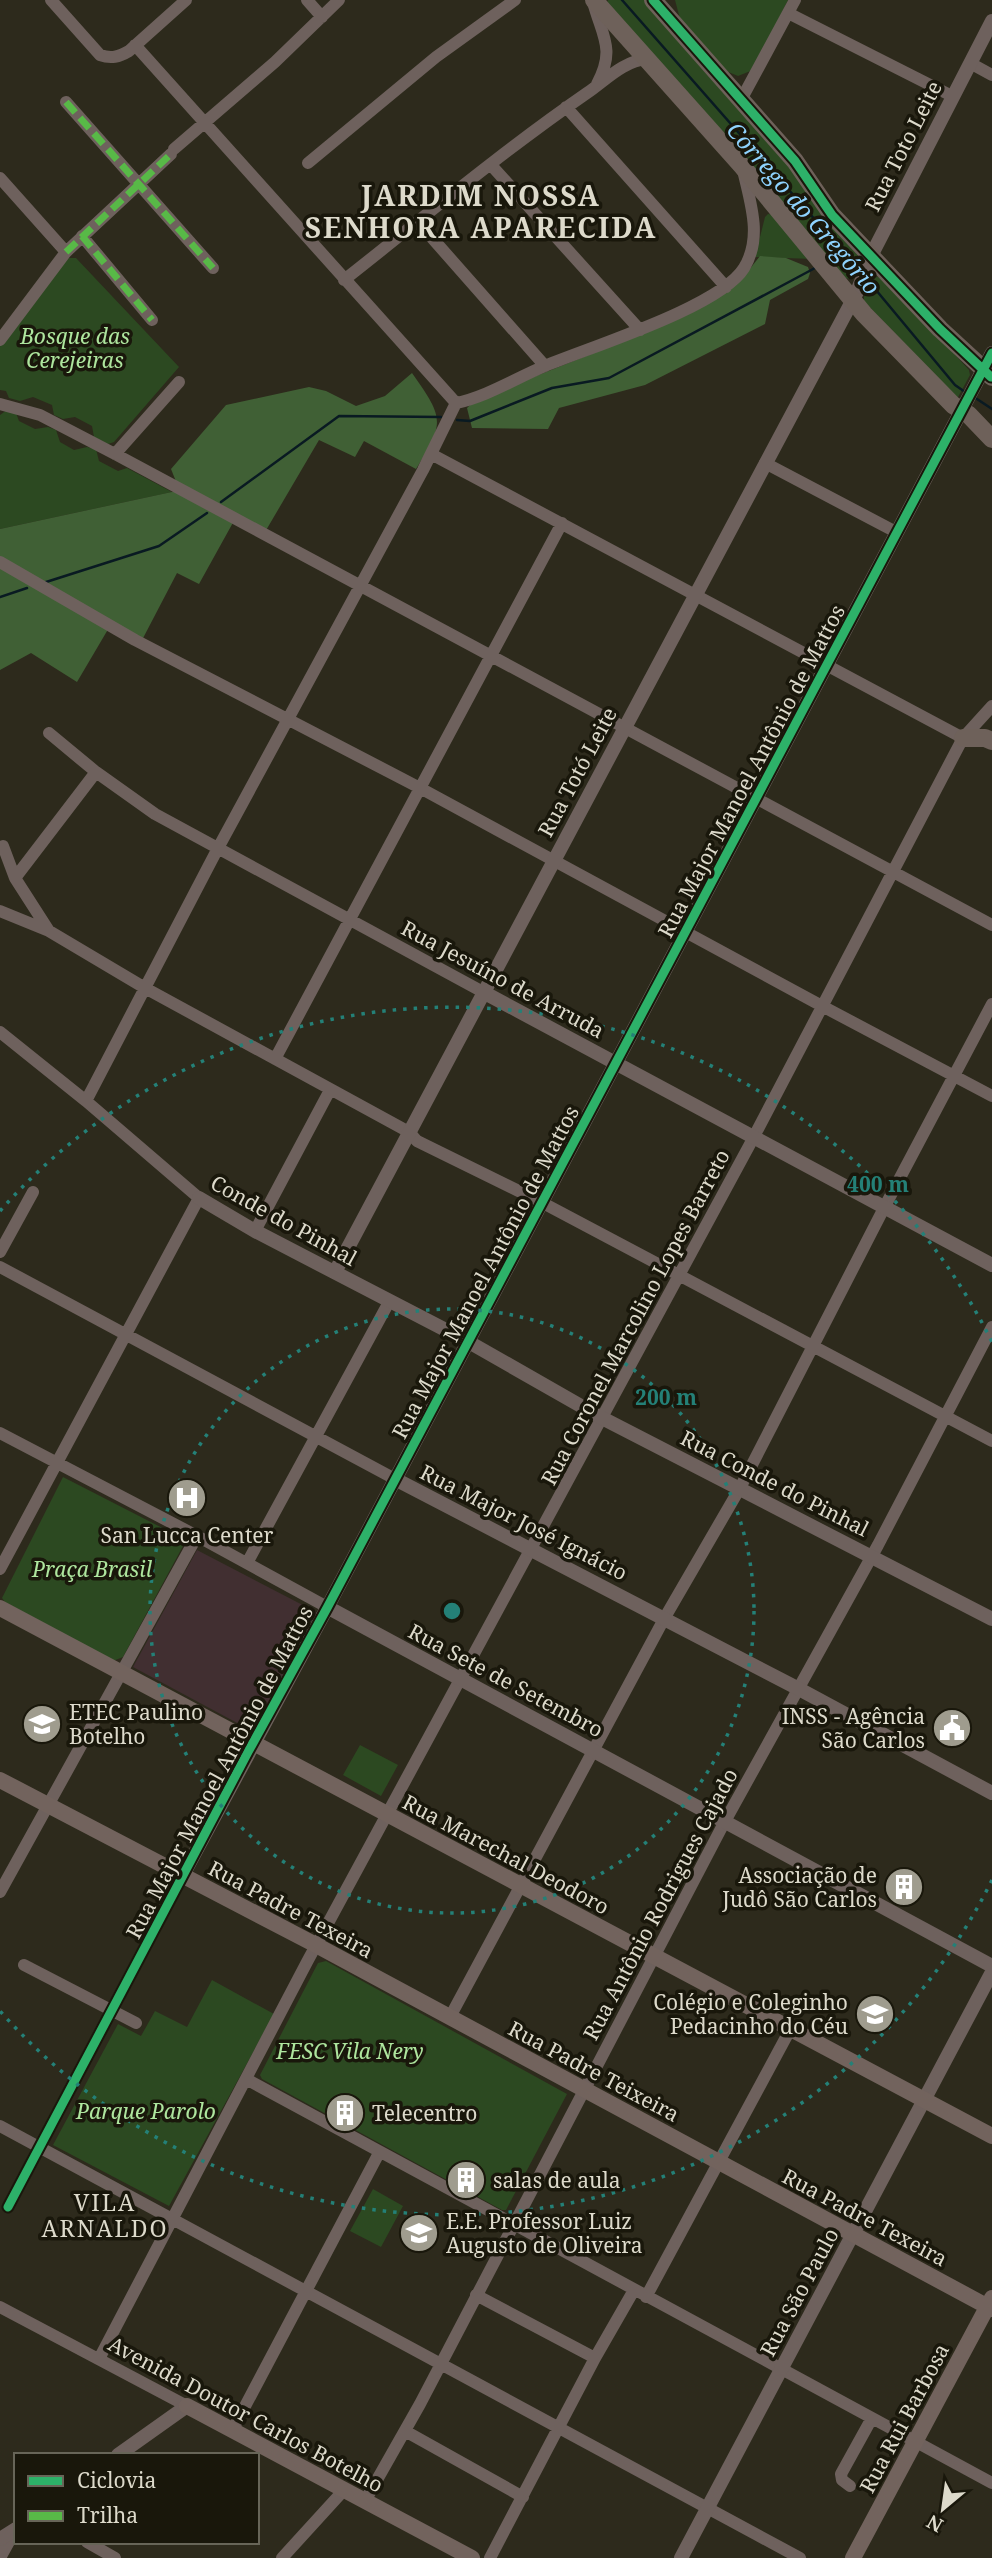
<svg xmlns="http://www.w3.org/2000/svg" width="992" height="2558" font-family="'Noto Serif',serif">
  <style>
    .medical { fill: #412f31 }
    .green { fill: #2c4921 }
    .forest { fill: #406035 }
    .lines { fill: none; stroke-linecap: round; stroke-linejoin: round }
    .stream { stroke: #091a22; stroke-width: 2.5 }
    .minor { stroke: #6e615d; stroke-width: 12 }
    .tertiary { stroke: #6e615d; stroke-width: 14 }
    .secondary { stroke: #72635d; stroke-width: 16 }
    .primary { stroke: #6e615a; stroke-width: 18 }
    .quiet { stroke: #58b947; stroke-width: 7; stroke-dasharray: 14 7; stroke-linecap: butt }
    .cycleway-casing { stroke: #19170b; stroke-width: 13 }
    .cycleway { stroke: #2db169; stroke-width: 9 }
    .ring { fill: none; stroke: #248077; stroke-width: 3.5; stroke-dasharray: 3.5 7 }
    .labels { text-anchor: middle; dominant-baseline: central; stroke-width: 7; stroke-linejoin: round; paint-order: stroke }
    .street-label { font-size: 21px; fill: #dddacb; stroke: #19170b }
    .park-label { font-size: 21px; font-style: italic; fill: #aee69e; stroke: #19170b }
    .poi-label { font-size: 21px; fill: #dddacb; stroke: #19170b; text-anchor: start }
    .water-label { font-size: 23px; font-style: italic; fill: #8fd3fe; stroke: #19170b }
    .neighbourhood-label { font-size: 23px; letter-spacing: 2px; fill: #dddacb; stroke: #19170b }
    .district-label { font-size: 28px; font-weight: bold; letter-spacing: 2px; fill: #dddacb; stroke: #19170b }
    .centre { fill: #248077; stroke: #19170b; stroke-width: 3.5 }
    .ring-label { font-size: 21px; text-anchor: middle; font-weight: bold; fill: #248077; stroke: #19170b; stroke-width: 7; stroke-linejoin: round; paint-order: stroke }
  </style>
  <rect width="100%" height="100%" fill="#2d2a1c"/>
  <path class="medical" d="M197 1550 320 1614 254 1732 133 1667Z"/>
  <path class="green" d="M608 0H647L741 104 859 256 862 262 857 275 853 279 843 278 607 3Z
    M675 0H788L753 70 738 76 726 71 680 19Z
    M768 214 774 215 814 259 755 257 765 217Z
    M69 258H76L179 367 114 442 108 444 94 437 92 426 75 417 63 419 54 415 52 405 33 397 20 401 9 398 6 391 0 390V345L63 262Z
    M879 276 884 278 969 370 970 375 957 399 864 301V297L872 279Z
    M7 410 16 413 19 421 35 429 48 427 56 430 60 442 74 450 87 447 96 449 99 461 118 471 127 468 172 492 0 529V415Z
    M63 1477 180 1537 183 1546 123 1657 113 1661 5 1602 2 1598Z
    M360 1745 398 1765 381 1796 343 1775Z
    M326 1961 567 2094 506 2210H502L262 2079 260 2075 318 1963Z
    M212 1980 274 2014 169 2206 53 2145 118 2024 141 2036 155 2011 187 2027Z
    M373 2189 403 2206 381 2247 350 2231Z"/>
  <path class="forest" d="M760 256 786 258 808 267 810 273 808 279 770 300 765 324 645 385 559 408 548 429 472 428 467 408 474 401 641 334 745 275Z
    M412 373C443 417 446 422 416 469L364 441 355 457 319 440 265 532 177 484 171 469 226 405 309 387 326 391 356 406 385 396Z
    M181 490 235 519 199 584 177 573 141 642 110 626 77 682 31 653 0 670V529Z"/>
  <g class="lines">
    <path class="stream" d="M622 0 860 271
      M866 278 955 385 965 392
      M974 397 992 409
      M457 420 470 421 552 388 609 378 815 268
      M221 502 339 416 441 417
      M43 583 159 546 207 513
      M0 597 27 588"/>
    <path class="minor" d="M51 0 100 55C111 59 119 57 129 51L186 0
      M307 0 322 17
      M593 2C602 36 616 49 597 84
      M788 13 952 96
      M135 45 456 403
      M970 63 992 75
      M741 100 795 0
      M66 102 213 268
      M566 107 726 287
      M174 149 275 62 339 0
      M308 163 436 57 515 0
      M491 165 640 330
      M0 178 66 252
      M418 222 545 366
      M82 236 152 320
      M344 280C424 217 503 151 587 93 606 80 623 61 647 59
      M0 340 66 252 171 154
      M456 403C486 397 516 378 545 366 590 347 720 307 744 268 763 237 750 202 743 170
      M0 404 40 415 115 454 992 925
      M115 454 179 382
      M431 454 963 738
      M765 463 896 532
      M0 562 135 640 420 788 822 1006 992 1096
      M49 733 96 772 155 814 483 992
      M3 846 15 878 49 931
      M15 878 96 772
      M0 911 49 931 145 988 409 1132 417 1141 541 1202 992 1441
      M0 1032 86 1101 199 1198 0 1569
      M275 1059 562 523
      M86 1101 217 850 423 470 456 403
      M255 1231 330 1090
      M0 1252 33 1192
      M0 1267 395 1479
      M0 1433 197 1536 327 1607
      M247 1563 389 1302
      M0 1892 197 1536
      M24 1965 136 2023
      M450 2017 664 1619 740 1488 884 1208 992 1004
      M246 2079 992 2483
      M0 2126 800 2558
      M8 2207 183 1875
      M476 2295 595 2358
      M646 2297 791 2028
      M0 2307 187 2406
      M99 2359 307 1962 749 1146 963 738 992 706
      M233 2429 379 2153
      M405 2431 523 2497
      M850 2486 842 2480 841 2474 872 2418
      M365 2501 420 2404 724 1823 878 1545 992 1327
      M87 2542 115 2558
      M0 2558 16 2529
      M282 2558 344 2490
      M490 2558 595 2358 634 2290"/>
    <path class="tertiary" d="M483 992 992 1265
      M199 1198 255 1231 467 1341 602 1418 992 1619
      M335 1272 857 292 871 256 992 21
      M395 1479 799 1689 992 1793
      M327 1607 992 1966
      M183 1875 327 1608 992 353
      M118 2455 187 2406
      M0 2539 16 2529
      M681 2558 992 1972"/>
    <path class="secondary" d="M0 1608 992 2136
      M0 1780 316 1945 992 2309
      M187 2406 472 2558
      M853 2558 992 2298"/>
    <path class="primary" d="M594 0 742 166 864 314 953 405 969 415 992 439
      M653 0 795 161 832 215 940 329 992 377
      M963 738H985L992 741"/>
    <path class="quiet" d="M66 102 213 268
      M82 236 152 320
      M66 252 171 154"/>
    <g class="cycleway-casing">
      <path id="cycleway" d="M653 0 795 161 832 215 940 329 991 377
        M8 2207 248 1752 327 1608 992 353"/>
    </g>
    <use href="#cycleway" class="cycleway"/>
  </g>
  <g class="ring">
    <circle cx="452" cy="1611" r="302"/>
    <path d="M992 1880A603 603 0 0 1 0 2011M0 1211A603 603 0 0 1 992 1342"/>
  </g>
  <defs>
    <g id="hospital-disc" transform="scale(2.0125)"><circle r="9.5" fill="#9f9c8e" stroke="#19170b"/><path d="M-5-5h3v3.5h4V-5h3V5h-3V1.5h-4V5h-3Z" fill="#fff"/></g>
    <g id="university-disc" transform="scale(2.0125)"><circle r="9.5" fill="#9f9c8e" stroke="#19170b"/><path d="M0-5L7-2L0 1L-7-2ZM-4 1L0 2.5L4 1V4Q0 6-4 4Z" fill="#fff"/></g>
    <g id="civic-disc" transform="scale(2.0125)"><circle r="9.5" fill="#9f9c8e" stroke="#19170b"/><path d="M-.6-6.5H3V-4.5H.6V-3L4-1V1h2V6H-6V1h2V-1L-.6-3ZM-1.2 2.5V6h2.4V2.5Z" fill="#fff"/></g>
    <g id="building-disc" transform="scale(2.0125)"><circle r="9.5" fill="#9f9c8e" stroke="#19170b"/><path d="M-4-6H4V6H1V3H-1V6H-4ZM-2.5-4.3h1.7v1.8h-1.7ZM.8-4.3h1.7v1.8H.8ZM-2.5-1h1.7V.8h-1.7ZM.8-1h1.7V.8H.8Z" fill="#fff"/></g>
    <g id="school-disc" transform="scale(2.0125)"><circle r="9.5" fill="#9f9c8e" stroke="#19170b"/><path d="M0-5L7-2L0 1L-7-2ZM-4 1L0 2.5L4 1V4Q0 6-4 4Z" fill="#fff"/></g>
  </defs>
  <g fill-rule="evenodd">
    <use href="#hospital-disc" x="187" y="1498"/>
    <use href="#university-disc" x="42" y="1724"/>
    <use href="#civic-disc" x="952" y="1728"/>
    <use href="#building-disc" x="904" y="1887"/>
    <use href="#school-disc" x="875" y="2014"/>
    <use href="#building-disc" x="345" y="2113"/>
    <use href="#building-disc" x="466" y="2180"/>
    <use href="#school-disc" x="419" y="2233"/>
  </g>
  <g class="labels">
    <g class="street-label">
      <text transform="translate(903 146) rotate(-63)">Rua Toto Leite</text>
      <text transform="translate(751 771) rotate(-62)">Rua Major Manoel Antônio de Mattos</text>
      <text transform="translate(577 772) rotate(-62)">Rua Totó Leite</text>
      <text transform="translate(503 979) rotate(28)">Rua Jesuíno de Arruda</text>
      <text transform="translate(284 1220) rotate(29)">Conde do Pinhal</text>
      <text transform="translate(485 1272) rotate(-62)">Rua Major Manoel Antônio de Mattos</text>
      <text transform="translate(635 1317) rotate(-62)">Rua Coronel Marcolino Lopes Barreto</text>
      <text transform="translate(775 1483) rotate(27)">Rua Conde do Pinhal</text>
      <text transform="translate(524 1522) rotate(27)">Rua Major José Ignácio</text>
      <text transform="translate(506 1680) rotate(28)">Rua Sete de Setembro</text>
      <text transform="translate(219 1772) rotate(-62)">Rua Major Manoel Antônio de Mattos</text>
      <text transform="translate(506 1854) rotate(28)">Rua Marechal Deodoro</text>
      <text transform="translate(660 1904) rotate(-62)">Rua Antônio Rodrigues Cajado</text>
      <text transform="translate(291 1909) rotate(28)">Rua Padre Texeira</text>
      <text transform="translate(594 2071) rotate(28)">Rua Padre Teixeira</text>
      <text transform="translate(865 2217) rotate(28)">Rua Padre Texeira</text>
      <text transform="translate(799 2292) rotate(-62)">Rua São Paulo</text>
      <text transform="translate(246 2414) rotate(28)">Avenida Doutor Carlos Botelho</text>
      <text transform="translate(904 2418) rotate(-62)">Rua Rui Barbosa</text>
    </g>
    <g class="park-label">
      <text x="75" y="336">Bosque das<tspan x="75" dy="24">Cerejeiras</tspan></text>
      <text x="92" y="1569">Praça Brasil</text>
      <text x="350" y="2051">FESC Vila Nery</text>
      <text x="146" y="2111">Parque Parolo</text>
    </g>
    <g class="poi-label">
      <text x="187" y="1535" text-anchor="middle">San Lucca Center</text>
      <text x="69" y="1712">ETEC Paulino<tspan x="69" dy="24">Botelho</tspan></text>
      <text x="925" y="1716" text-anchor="end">INSS - Agência<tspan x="925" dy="24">São Carlos</tspan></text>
      <text x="877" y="1875" text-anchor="end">Associação de<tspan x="877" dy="24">Judô São Carlos</tspan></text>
      <text x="848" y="2002" text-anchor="end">Colégio e Coleginho<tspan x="848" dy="24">Pedacinho do Céu</tspan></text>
      <text x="372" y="2113">Telecentro</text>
      <text x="493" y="2180">salas de aula</text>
      <text x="446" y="2221">E.E. Professor Luiz<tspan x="446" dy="24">Augusto de Oliveira</tspan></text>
    </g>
    <g class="water-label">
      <text transform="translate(804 208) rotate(49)">Córrego do Gregório</text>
    </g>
    <g class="neighbourhood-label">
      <text x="105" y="2202">VILA<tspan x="105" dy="26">ARNALDO</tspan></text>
    </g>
    <g class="district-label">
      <text x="481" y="195">JARDIM NOSSA<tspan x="481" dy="32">SENHORA APARECIDA</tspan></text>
    </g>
  </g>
  <circle cx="452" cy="1611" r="10" class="centre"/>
  <g class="ring-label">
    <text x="878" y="1192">400 m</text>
    <text x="666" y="1405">200 m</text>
  </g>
  <rect x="14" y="2453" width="245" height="91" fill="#19170b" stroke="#676558" stroke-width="2"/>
  <rect x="28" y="2476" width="35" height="10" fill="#2db169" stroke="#676558" stroke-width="2"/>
  <text x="77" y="2488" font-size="21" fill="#dddacb">Ciclovia</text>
  <rect x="28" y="2511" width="35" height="10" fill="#58b947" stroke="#676558" stroke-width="2"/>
  <text x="77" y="2523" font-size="21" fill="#dddacb">Trilha</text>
  <g transform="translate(943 2509) rotate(209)" stroke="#19170b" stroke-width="5" paint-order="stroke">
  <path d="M0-5L12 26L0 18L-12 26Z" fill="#dddacb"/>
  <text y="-10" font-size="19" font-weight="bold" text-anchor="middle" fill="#dddacb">N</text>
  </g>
</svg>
